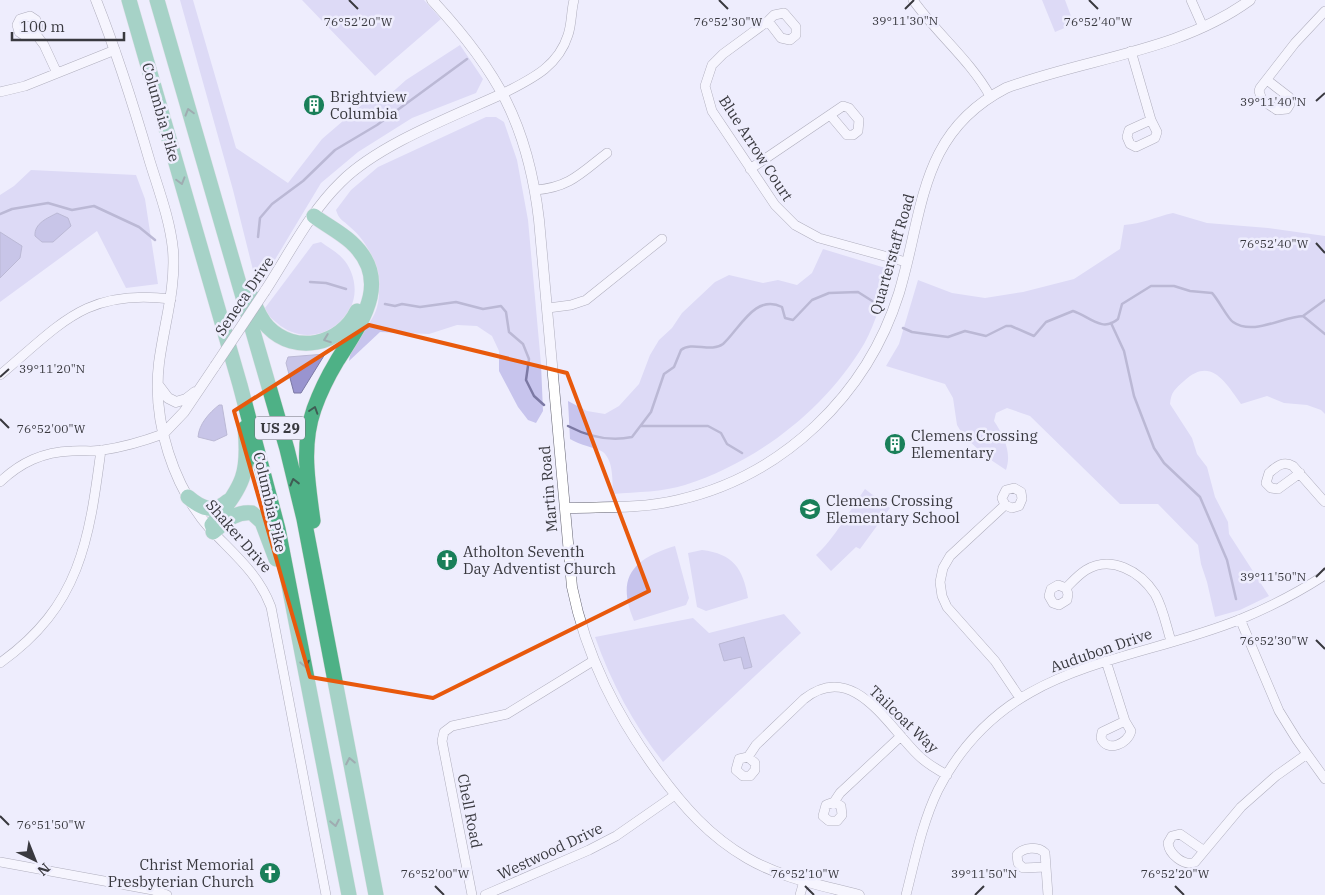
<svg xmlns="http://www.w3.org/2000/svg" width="1325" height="895" font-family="'IBM Plex Serif',serif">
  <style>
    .green { fill: #c7c4ed }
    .water { fill: #9994cf; stroke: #7c79a4 }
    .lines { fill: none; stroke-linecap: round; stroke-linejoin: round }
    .stream { stroke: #7c79a4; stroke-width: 2.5 }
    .minor-casing { stroke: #636370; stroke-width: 10 }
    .tertiary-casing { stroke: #636370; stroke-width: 11 }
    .motorway-casing { stroke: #d3d3d5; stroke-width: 16 }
    .minor { stroke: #fff; stroke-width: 9 }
    .tertiary { stroke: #fff; stroke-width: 10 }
    .motorway { stroke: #4eb186; stroke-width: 15 }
    .tertiary-bridge-casing { stroke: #636370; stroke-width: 11; stroke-linecap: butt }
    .tertiary-bridge { stroke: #fff; stroke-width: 10 }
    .oneway { stroke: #3f5d54 }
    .marked { fill: none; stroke: #e8590c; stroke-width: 4; stroke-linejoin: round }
    .ticks { fill: none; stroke: #39393f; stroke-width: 2 }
    .labels { text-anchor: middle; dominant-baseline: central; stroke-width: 5; stroke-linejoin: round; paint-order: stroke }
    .shield { fill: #eeedfd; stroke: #6f6f78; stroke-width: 1 }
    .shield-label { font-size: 14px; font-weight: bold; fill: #39393f }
    .poi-label { font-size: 15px; fill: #39393f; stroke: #eeedfd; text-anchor: start }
    .street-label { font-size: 15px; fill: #39393f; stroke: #eeedfd }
    .ticks-label { font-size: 12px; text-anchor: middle; fill: #39393f; stroke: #eeedfd; stroke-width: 5; stroke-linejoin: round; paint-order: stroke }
  </style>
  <rect width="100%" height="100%" fill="#eeedfd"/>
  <path class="green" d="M180 0H193L236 148 288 183 322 139 365 102 387 97 406 80 460 45 483 79 476 93 412 118 358 152 321 183 264 278H255L233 190Z
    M302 0H424L441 19 375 76Z
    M1042 0H1065L1074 24 1055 32Z
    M486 117H496L504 122 517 160 528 220 541 364 543 411 536 423 528 420 518 407 499 371V351L492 336 477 326 457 325 429 334 380 332 349 361C352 339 374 325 378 303 383 276 371 244 350 227 343 220 339 220 336 210L351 190 378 167Z
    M31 170 136 175 145 199 158 284 126 288 97 231 0 302V278L16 262 0 232V195L14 186Z
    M1173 213 1207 223 1268 228 1325 236V414L1321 410 1307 405 1284 403 1267 396 1241 404C1225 382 1211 356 1184 381 1175 389 1171 392 1170 404L1192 438 1197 454 1207 467 1215 497 1228 522 1229 534 1269 596 1240 610 1215 617 1207 582 1201 564 1198 545 1158 504H1120L1030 416 1007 408 996 413 994 421C1004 436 1012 453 1006 470L985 456 963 435 957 425 953 398 945 384 886 366 899 344 918 280 952 293 985 298 1023 292 1074 279 1120 249 1124 225C1142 224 1155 217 1173 213Z
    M321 242C329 248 341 254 347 264 376 312 316 357 277 323 271 318 267 315 265 308L313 244Z
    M823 249 892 270C883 294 877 321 864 344 825 410 757 462 685 485 663 492 637 492 613 494 612 482 614 461 603 452 597 448 579 445 570 439L568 401 587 411 605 414 619 406 639 384 650 355 659 340 672 328 682 313 715 282 729 275 763 283 778 280 797 285 812 273Z
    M865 489 890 508 860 549 856 547 831 571 816 555C835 538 850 510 865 489Z
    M675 546 689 598 686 605 634 621C616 578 632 559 675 546Z
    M702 550C733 554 743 568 748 598L706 611 697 607 688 553Z
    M784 614 801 633 663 762C633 724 611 682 595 637L693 618 709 633Z"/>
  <path class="water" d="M57 213 68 218 71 226 53 242H42L35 236C34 223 48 218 57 213Z
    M0 232 22 246 20 258 0 278Z
    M325 354 301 393H294L286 363 288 357Z
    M219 405H222L227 435 214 441 198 437C199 424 209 413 219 405Z
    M744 637 752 667 744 669 741 657 724 661 719 644Z"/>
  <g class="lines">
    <path class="stream" d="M0 214 12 209 48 203 72 210 94 206 139 227 155 240
      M258 237 260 218 272 204 303 181 335 150 377 125 467 59
      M310 282 326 283 346 289
      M385 304 395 306 402 304 420 307 456 302 483 309 501 306 506 312 509 332 523 344 529 359 526 380 534 396 544 405
      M1303 316 1325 300
      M1111 323 1124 351 1134 396 1154 448 1164 463 1200 497 1227 560 1236 599
      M903 328 912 332 933 335 948 337 965 331 986 336 1006 326H1011L1034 336 1046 322 1073 311C1089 316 1102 333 1118 319L1122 304 1151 286H1174L1190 291 1212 293C1218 299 1228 319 1233 322 1253 336 1282 317 1303 316L1325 334
      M568 426C589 437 609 442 632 437L651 412 664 374 674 367 681 350C692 341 711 353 723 344 739 330 755 293 782 307L785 318 793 320 812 300 829 293 858 292 877 304
      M642 426H708L721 433 727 444 742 453"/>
    <g class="minor-casing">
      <path id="minor" d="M913 0C937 34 970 60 990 96
        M1191 0 1203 27
        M768 21 774 15 784 13 796 27V35L790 40 781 38 768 21 723 54 712 65 705 86 712 111 775 205 795 225 819 238 906 262
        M35 33 25 36 19 32 17 25 20 19 30 16 36 20 38 27 35 33 44 45 57 73
        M1131 51 1151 120 1157 132 1155 138 1136 147 1130 144 1127 137 1129 130 1151 120
        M1267 80 1289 97 1290 104 1287 109 1277 110 1262 100 1259 91 1260 88 1295 43 1325 11
        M0 92 25 86 115 50
        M504 93C531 79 558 67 568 35 572 23 571 11 574 0
        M750 169 843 106 849 108 859 120 858 131 853 135H847L831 116
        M536 190C570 187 581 173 607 153
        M548 308 571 305 586 300 662 239
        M0 375C61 324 86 288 171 299
        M1300 473 1278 489 1271 488 1266 483 1269 473C1276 467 1283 460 1293 466L1322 499 1325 502
        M0 482C21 462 43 452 72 451 83 450 93 452 103 450 124 447 144 441 163 434
        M1005 505 1002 498 1006 490 1014 488 1021 492 1022 499 1019 506 1012 508 1005 505 950 556 943 568 940 582 942 596 947 607 995 661 1020 698
        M213 532C236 556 259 575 271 607L326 895
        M1066 588 1068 594 1067 600 1059 605 1053 603 1049 596 1051 589 1058 585 1066 588C1072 582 1078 575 1086 570 1111 555 1140 571 1155 594 1163 608 1166 625 1171 641
        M1240 619 1279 711 1297 740 1325 779
        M1106 661 1125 721 1131 731C1128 744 1107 753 1101 738L1102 732 1125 721
        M0 663C80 606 89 541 101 450
        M748 757 755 763V770L750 776H743L736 770 739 759 748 757 756 745 804 699C853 660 887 725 918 755 926 763 936 769 947 775
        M834 802 841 806 842 815 837 821H829L823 816 826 805 834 802 840 793 901 736
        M1203 850 1180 834 1172 836 1168 843C1169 854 1184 867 1195 862L1241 807 1276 776 1307 754
        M0 862 153 890 167 895
        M1046 867 1023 868 1018 863 1017 855C1023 847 1038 846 1045 853L1048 895
        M472 895 442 741 444 732 452 726 507 714 593 661
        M485 895 589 850 616 836 675 795
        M800 895 804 881
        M906 895C915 860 922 823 938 790 1004 661 1124 666 1241 619 1270 607 1299 592 1325 575"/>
    </g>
    <g class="tertiary-casing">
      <path id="tertiary" d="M96 0C117 53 134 107 150 162 159 191 170 220 173 250 176 289 164 324 159 363 152 421 173 488 213 532
        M432 0C497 70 528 124 539 220L572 587C586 656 616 715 658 772 683 806 709 836 747 858 781 878 821 885 859 895
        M265 291C289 254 310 212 341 182 379 144 454 116 504 93
        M159 386 168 398 176 402 186 399 195 392
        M163 434 184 412 215 366
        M565 508C602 507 641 509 678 500 783 476 867 395 899 293 924 210 919 133 1006 88 1086 58 1179 52 1250 0"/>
    </g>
    <g class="motorway-casing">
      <path id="motorway" d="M129 0 240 385 278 529 349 895
        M157 0 287 449 304 519 376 895
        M251 296C256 308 260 319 268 327 295 355 341 345 357 311
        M188 497C201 508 213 514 228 501
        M313 521C308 483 301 446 314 409 320 392 328 376 337 361 360 324 394 281 351 242 340 232 326 225 314 216
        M212 525C241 486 250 478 245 428
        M213 532C225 522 235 511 252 513L262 522 276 559"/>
    </g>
    <use href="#minor" class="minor"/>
    <use href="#tertiary" class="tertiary"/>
    <use href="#motorway" class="motorway"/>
    <g class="tertiary-bridge-casing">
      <path id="tertiary-bridge" d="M215 366 265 291"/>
    </g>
    <use href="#tertiary-bridge" class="tertiary-bridge"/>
  </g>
  <defs><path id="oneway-chevron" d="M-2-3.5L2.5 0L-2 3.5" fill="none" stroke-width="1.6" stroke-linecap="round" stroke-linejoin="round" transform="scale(1.25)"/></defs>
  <g class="oneway">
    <use href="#oneway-chevron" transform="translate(189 112) rotate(-106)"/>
    <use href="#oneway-chevron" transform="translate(181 181) rotate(74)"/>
    <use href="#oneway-chevron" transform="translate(327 339) rotate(159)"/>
    <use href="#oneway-chevron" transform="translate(314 410) rotate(-72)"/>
    <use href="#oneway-chevron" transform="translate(294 482) rotate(-104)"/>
    <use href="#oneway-chevron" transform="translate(305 664) rotate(79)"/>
    <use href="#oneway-chevron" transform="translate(350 761) rotate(-101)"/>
    <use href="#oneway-chevron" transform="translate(335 823) rotate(79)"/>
  </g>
  <path d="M0 0H1325V895H0ZM369 325 567 373 649 591 433 698 310 677 234 411Z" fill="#eeedfd" fill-opacity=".55" fill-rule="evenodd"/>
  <path class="marked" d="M369 325 567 373 649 591 433 698 310 677 234 411Z"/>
  <path class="ticks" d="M349 0 358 9M719 0 728 9M1089 0 1098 9M905 9 914 0M1316 101 1325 93M1316 243 1325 253M0 377 9 369M0 419 9 428M1316 577 1325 568M1316 640 1325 649M0 816 9 825M435 886 444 895M805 886 814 895M1175 886 1184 895M975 895 984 886"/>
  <defs>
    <g id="building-disc" transform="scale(1.125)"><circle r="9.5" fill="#197f59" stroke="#eeedfd"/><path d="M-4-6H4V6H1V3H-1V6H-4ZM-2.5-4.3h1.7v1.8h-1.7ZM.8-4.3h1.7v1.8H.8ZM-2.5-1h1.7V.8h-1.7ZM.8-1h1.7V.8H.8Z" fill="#fff"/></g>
    <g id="school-disc" transform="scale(1.125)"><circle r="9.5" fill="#197f59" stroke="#eeedfd"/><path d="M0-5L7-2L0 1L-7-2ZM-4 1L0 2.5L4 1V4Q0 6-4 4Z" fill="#fff"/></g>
    <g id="church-disc" transform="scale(1.125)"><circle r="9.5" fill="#197f59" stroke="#eeedfd"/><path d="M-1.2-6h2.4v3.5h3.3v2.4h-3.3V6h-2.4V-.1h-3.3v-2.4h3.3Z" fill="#fff"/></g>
  </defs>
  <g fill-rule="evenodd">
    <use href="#building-disc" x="314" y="105"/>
    <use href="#building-disc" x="895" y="444"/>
    <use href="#school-disc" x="810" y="509"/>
    <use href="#church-disc" x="447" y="560"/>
    <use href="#church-disc" x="270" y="873"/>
  </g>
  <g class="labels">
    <rect class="shield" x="255" y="416.5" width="50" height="23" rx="4"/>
    <g class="shield-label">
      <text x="280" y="428">US 29</text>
    </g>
    <g class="poi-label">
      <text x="330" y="96">Brightview<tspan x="330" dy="17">Columbia</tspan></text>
      <text x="911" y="435">Clemens Crossing<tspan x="911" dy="17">Elementary</tspan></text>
      <text x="826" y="500">Clemens Crossing<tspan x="826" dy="17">Elementary School</tspan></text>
      <text x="463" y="551">Atholton Seventh<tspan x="463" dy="17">Day Adventist Church</tspan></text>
      <text x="254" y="864" text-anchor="end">Christ Memorial<tspan x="254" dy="17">Presbyterian Church</tspan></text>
    </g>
    <g class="street-label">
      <text transform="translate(161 112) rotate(74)">Columbia Pike</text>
      <text transform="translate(756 148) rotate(57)">Blue Arrow Court</text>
      <text transform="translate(892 254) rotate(-74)">Quarterstaff Road</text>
      <text transform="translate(244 296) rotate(-56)">Seneca Drive</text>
      <text transform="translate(548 489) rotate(-95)">Martin Road</text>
      <text transform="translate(270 502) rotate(77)">Columbia Pike</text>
      <text transform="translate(239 536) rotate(49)">Shaker Drive</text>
      <text transform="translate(1101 650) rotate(-19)">Audubon Drive</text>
      <text transform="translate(904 719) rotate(44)">Tailcoat Way</text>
      <text transform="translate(470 811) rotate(79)">Chell Road</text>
      <text transform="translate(550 851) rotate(-25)">Westwood Drive</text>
    </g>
  </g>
  <g class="ticks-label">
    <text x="905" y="25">39°11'30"N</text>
    <text x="358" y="26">76°52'20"W</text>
    <text x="728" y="26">76°52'30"W</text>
    <text x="1098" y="26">76°52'40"W</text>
    <text x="1273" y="106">39°11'40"N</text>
    <text x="1274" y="248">76°52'40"W</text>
    <text x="52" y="373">39°11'20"N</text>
    <text x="51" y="433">76°52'00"W</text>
    <text x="1273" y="581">39°11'50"N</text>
    <text x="1274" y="645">76°52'30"W</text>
    <text x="51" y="829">76°51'50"W</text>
    <text x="435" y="878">76°52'00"W</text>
    <text x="805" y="878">76°52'10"W</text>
    <text x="1175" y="878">76°52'20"W</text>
    <text x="984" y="878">39°11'50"N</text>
  </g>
  <g transform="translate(35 860) rotate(137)" stroke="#eeedfd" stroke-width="4" paint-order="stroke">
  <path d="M0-4L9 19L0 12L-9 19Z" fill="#39393f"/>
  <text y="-8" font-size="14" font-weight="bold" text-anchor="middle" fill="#39393f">N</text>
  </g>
  <path d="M12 32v8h112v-8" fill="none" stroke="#39393f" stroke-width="2.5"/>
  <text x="20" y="32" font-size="15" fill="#39393f" stroke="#eeedfd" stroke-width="4" paint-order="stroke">100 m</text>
</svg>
